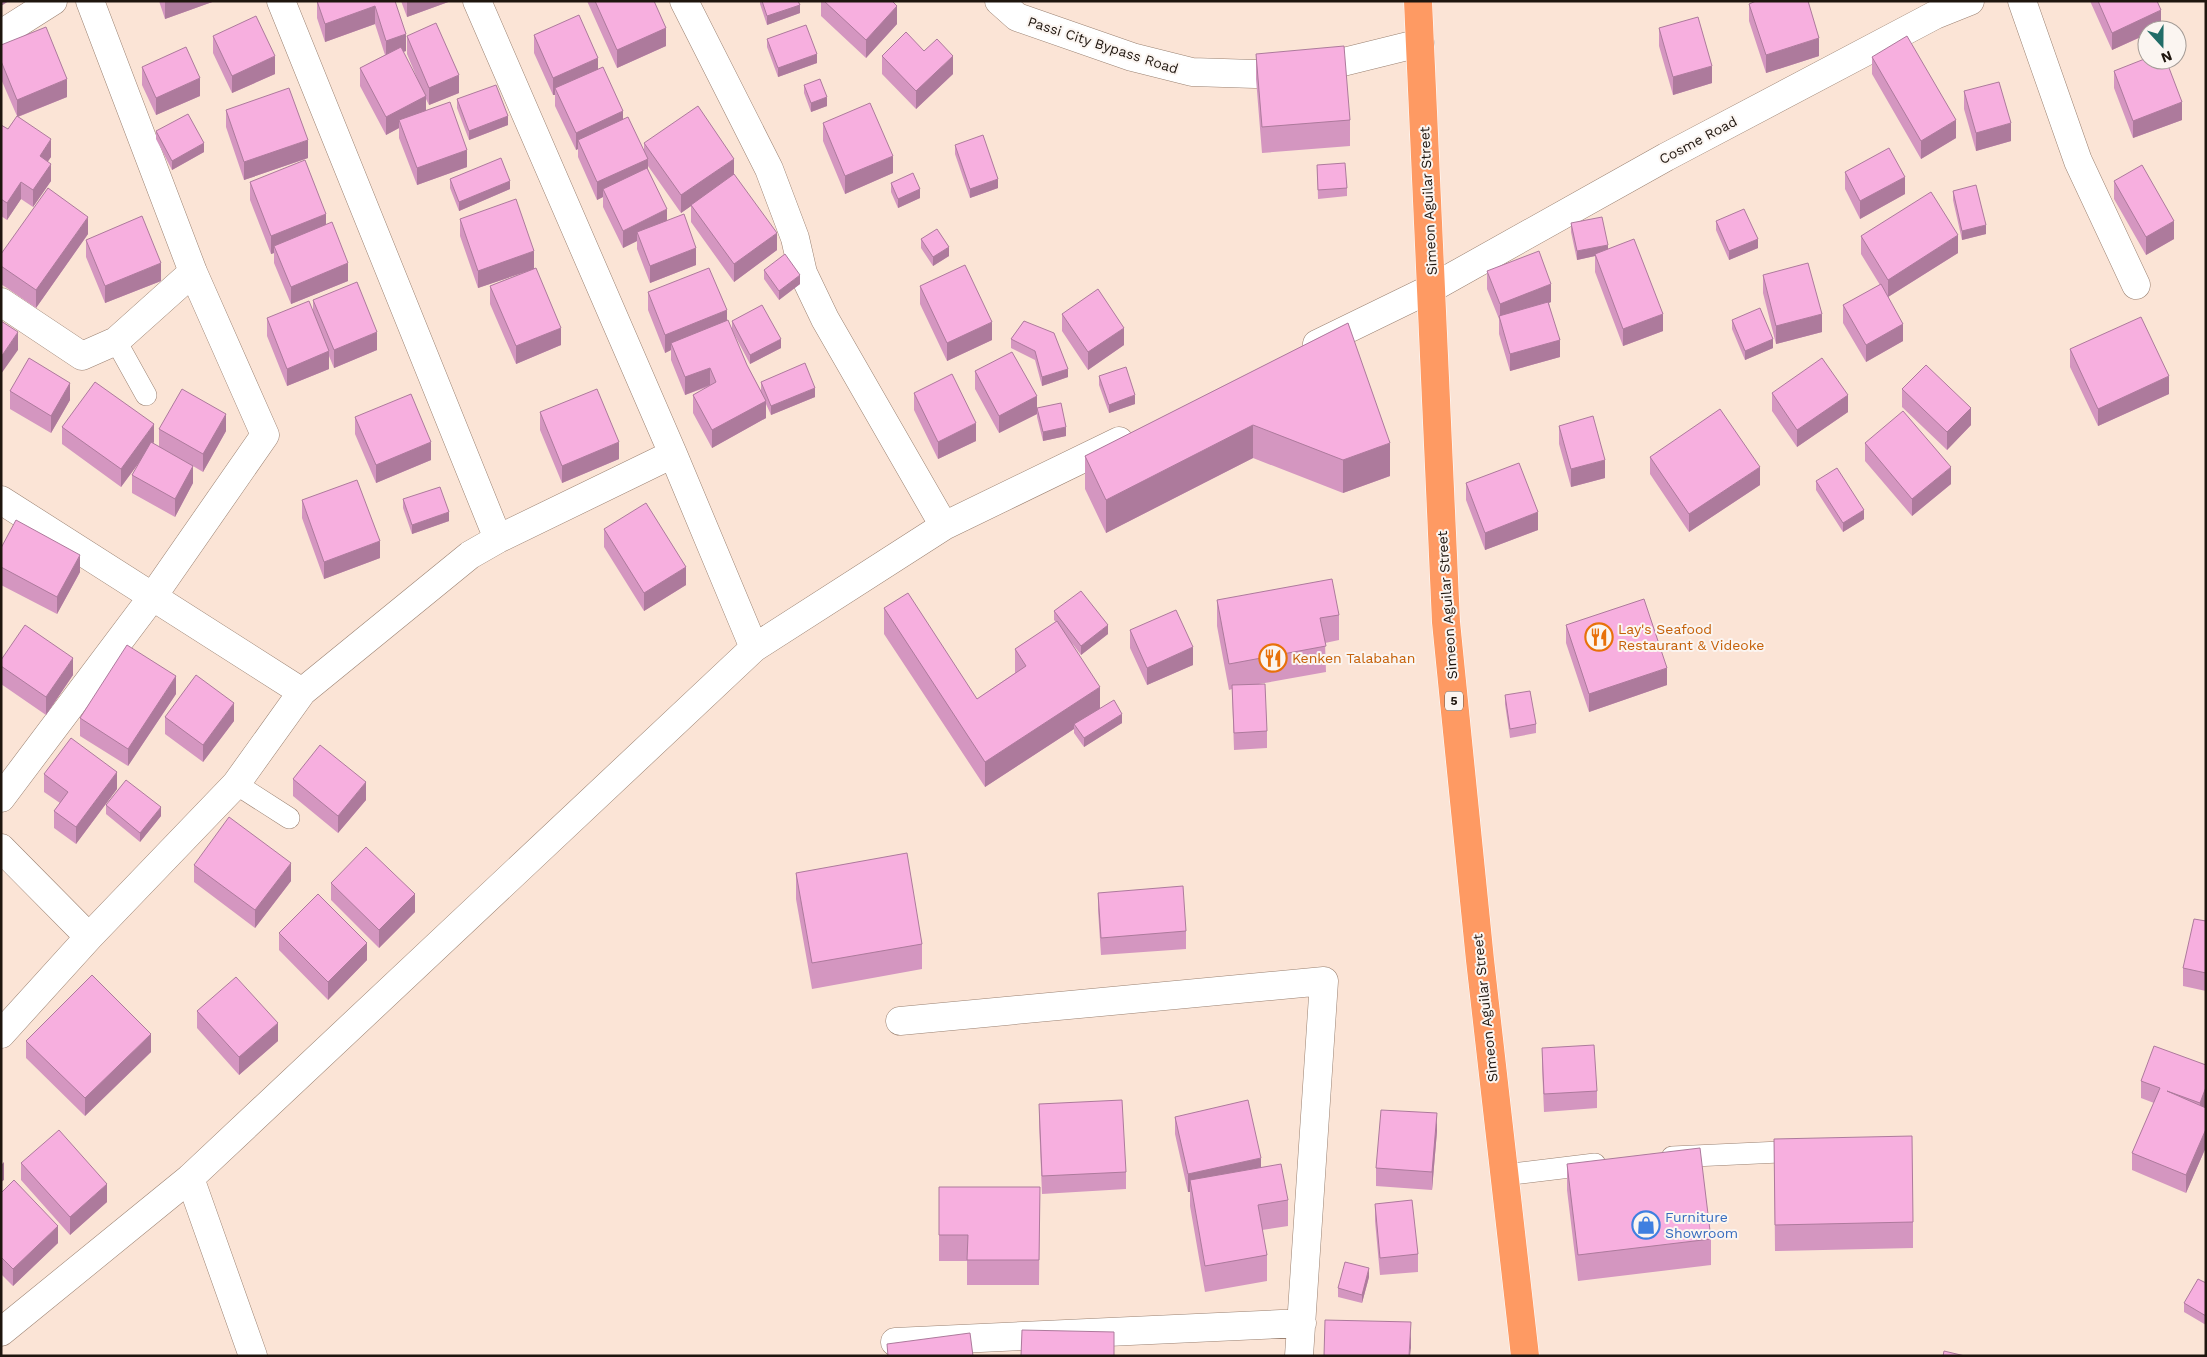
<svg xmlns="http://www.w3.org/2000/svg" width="2207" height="1357" font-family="'Work Sans',sans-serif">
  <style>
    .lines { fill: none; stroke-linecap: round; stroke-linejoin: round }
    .lane-casing { stroke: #9a8171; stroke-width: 22 }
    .street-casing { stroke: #9a8171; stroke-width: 29 }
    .secondary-casing { stroke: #9a8171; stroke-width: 29 }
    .highway-casing { stroke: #fff; stroke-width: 29 }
    .lane { stroke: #fff; stroke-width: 21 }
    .street { stroke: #fff; stroke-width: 28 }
    .secondary { stroke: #fff; stroke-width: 28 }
    .highway { stroke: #fe9a63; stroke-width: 28 }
    .wall { fill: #d496c0 }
    .shaded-wall { fill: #ad7a9c }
    .building { fill: #f7afdf; stroke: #ad7a9c }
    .labels { text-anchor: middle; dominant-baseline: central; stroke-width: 4; stroke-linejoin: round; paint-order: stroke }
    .shield { fill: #fbf5f1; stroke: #605852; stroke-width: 1 }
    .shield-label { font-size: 12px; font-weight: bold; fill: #1e150e }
    .street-label { font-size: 14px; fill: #1e150e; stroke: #fbf5f1 }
    .food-label { font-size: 14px; fill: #c56008; stroke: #fbf5f1; text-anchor: start }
    .shop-label { font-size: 14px; fill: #366cbe; stroke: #fbf5f1; text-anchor: start }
  </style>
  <rect width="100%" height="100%" fill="#fbe4d6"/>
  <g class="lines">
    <g class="lane-casing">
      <path id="lane" d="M116 341 146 395
        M236 784 289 818
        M1672 1157 1802 1151
        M1504 1175 1595 1164"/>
    </g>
    <g class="street-casing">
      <path id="street" d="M281 1 498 539
        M477 1 673 454 754 648
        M684 1 769 169 795 238 803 273 825 319 944 526
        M2022 1 2078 161 2136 285
        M1 34 53 1
        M1 302 82 356 116 341 193 272
        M1317 344 1432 288 1666 157 1935 15 1970 1
        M1 500 302 692
        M1 798 153 596 265 435 193 272 90 1
        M1 848 89 937
        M900 1021 1324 981 1299 1356
        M1 1034 89 937 236 784 302 692 470 555 498 539 673 454
        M190 1178 253 1356
        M1 1332 190 1178 754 648 944 526 1119 441
        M895 1342 1302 1323"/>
    </g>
    <g class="secondary-casing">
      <path id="secondary" d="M999 1 1017 17 1132 57 1192 72 1255 74 1323 67 1420 43"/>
    </g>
    <g class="highway-casing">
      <path id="highway" d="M1418 1 1446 622 1480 960 1525 1356"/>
    </g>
    <use href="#lane" class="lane"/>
    <use href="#street" class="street"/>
    <use href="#secondary" class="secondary"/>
    <use href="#highway" class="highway"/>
  </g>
  <path class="wall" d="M159 1H215L165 19Z
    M317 1H395L406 51 403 52 419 83 407 54V36L459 93 429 105 426 99V111L467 167 417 185 399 138V128L386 135 360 86V68L385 55 375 24 325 42 317 18Z
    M401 1H451L407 17Z
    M587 1H654L666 46 617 68Z
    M760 1H798L800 13 767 25 760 4Z
    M821 1H892L897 24 866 58 821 16Z
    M2090 1H2157L2161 28 2112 50Z
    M1749 4 1819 56 1766 73 1749 21Z
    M1659 28 1712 83 1673 95 1659 46Z
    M534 35 598 70 623 119 644 151V143L734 174 777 250 734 282 691 222V206L681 213 648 166V169L667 221 696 265 650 283 637 249V241L623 248 603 207V197L597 200 578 157V149L576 150 555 106V95H553L534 53Z
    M213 36 275 74 232 93 213 53Z
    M767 39 817 63 778 77 767 47Z
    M1 45 67 97 18 117 51 157 48 161 51 181 33 207 21 199 7 220 1 216V125L8 129 17 116 1 79Z
    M924 51 953 74 916 109 882 74V56Z
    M1256 54 1350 120V146L1262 153 1256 79Z
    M1872 57 1956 138 1921 159 1872 74Z
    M142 67 200 96 156 115 142 85Z
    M2114 71 2182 120 2133 138 2114 88Z
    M804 85 827 106 811 112 804 93Z
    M1964 91 2011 141 1976 151 1964 109Z
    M457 99 508 125 469 140 457 108Z
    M226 110 308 158 244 180 226 127Z
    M823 123 893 173 845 194 823 141Z
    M156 131 204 152 172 170 156 139Z
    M955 145 998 188 970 198 955 154Z
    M1317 165 1347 188V196L1318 199Z
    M1845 172 1905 194 1860 219 1845 189Z
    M450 179 510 189 459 211 450 188Z
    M2114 181 2174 239 2146 255 2114 199Z
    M250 182 326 224 348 281 291 304 274 263V253L271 254 250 200Z
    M891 183 920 198 898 208 891 192Z
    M1953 191 1986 234 1962 240 1953 200Z
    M460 219 534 268 561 345 516 364 490 304V286L527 271 478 288 460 236Z
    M1716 221 1758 248 1729 260 1716 230Z
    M1571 223 1608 249 1663 331 1623 346 1595 272V256L1577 260 1571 232Z
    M88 234 36 308 1 284V254Z
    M1861 236 1958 253 1888 297 1903 341 1866 362 1843 323V305L1880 285 1861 254Z
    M921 239 949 256 933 266 921 248Z
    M86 240 161 281 105 303 86 257Z
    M764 270 800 284 779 300 764 279Z
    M1487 271 1551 302 1549 303 1560 357 1510 371 1499 334V319L1487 289Z
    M1763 275 1822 332 1776 344 1763 293Z
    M920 286 992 340 947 361 920 304Z
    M648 292 727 321 747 365 761 391V382L815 397 771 415 766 404V418L712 448 693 413V395L710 386 685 395 671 360V350L665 353 648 310Z
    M313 300 377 350 334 368 329 356V369L287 386 267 336V318L313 311Z
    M1062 314 1124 345 1088 370 1062 331Z
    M1732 320 1773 348 1745 360 1732 329Z
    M732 321 781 348 750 364 732 330Z
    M1024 321 1068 377 1042 386 1035 360 1011 348V339Z
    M1348 323 1390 476 1343 493 1253 458 1106 533 1085 489V456Z
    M2070 349 2169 394 2098 426 2070 367Z
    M975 371 1037 414 999 433 975 389Z
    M1099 376 1135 404 1109 413 1099 385Z
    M1902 389 1971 425 1947 450 1902 407Z
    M10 391 70 400 51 433 10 409Z
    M914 393 976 441 938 459 914 410Z
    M1772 393 1848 412 1797 447 1772 411Z
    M1037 408 1066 436 1043 441 1037 417Z
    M540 412 619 459 562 483 540 430Z
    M355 417 431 460 376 483 355 434Z
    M1559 426 1605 478 1571 487 1559 444Z
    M62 427 154 442 153 443 159 447V429L226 431 203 472 193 466V483L175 517 132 493V475L141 460 121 487 62 444Z
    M1865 443 1951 484 1912 516 1865 461Z
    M1650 457 1760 485 1689 532 1650 474Z
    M1816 481 1864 519 1843 532 1816 490Z
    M1466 483 1538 530 1485 550 1466 500Z
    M403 499 449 521 412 534 403 508Z
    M302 500 380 558 324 579 302 518Z
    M604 529 686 585 644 611 604 547Z
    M1 548 80 572 57 614 1 585Z
    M1217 600 1339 615V640L1325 643 1326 672 1259 684 1267 731V748L1234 750 1232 689 1229 690 1217 626Z
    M884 608 977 699 1015 673V649L1056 622 1054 620V611L1108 634 1081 655 1072 643 1100 709 1122 723 1084 747 1074 733V729L985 787 884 634Z
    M1566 625 1667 685 1589 712 1566 643Z
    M1130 630 1193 665 1147 685 1130 648Z
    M1 660 73 675 46 715 1 684Z
    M176 694 128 766 80 736V718Z
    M1505 695 1536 724V733L1510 738 1505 704Z
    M165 717 234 721 203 762 165 734Z
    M44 774 117 789 76 844 54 828V811L60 803 44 792Z
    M293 779 366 800 338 833 293 796Z
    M106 805 161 816 140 842 106 814Z
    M194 865 291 881 255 928 194 882Z
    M796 873 922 944V969L812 989 796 899Z
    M331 883 415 912 379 948 331 900Z
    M1098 893 1186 931V949L1101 955 1098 910Z
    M2206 921V991L2183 986V968Z
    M279 933 367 960 328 1000 279 950Z
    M197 1011 278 1041 239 1075 197 1028Z
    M26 1041 151 1052 85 1116 26 1058Z
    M1542 1048 1597 1091V1108L1544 1112 1542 1066Z
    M2206 1065V1105L2205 1107 2206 1108V1147L2186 1193 2132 1170V1153L2154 1103 2141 1098V1081Z
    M1039 1104 1126 1172V1189L1042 1194 1039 1122Z
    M1175 1117 1261 1168 1288 1200V1226L1262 1230 1267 1255V1281L1205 1292 1190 1206V1192H1188L1175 1134Z
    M1437 1131 1432 1190 1376 1186V1168Z
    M1774 1139 1913 1222V1248L1775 1251Z
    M21 1163 107 1202 70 1235 21 1180Z
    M1567 1164 1711 1239V1265L1578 1281 1567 1190Z
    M939 1187H1040L1039 1285H967V1261H939Z
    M1 1193 58 1243 13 1286 1 1274Z
    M1375 1204 1418 1254V1272L1380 1275 1375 1221Z
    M1369 1277 1362 1303 1338 1297V1288Z
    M2206 1283V1325L2184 1312V1303Z"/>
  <path class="shaded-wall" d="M1 1H9L1 6Z
    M166 1H215L165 19V2Z
    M407 1H451L407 17Z
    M800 5V13L767 25V16Z
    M375 6V24L325 42V24Z
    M897 6V24L866 58V40Z
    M2161 10V28L2156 30H2147V34L2112 50V33Z
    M666 28V46L617 68V50Z
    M406 34V51L386 58V41Z
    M1819 38V56L1766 73V55Z
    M817 54V63L778 77V68Z
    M275 56V74L232 93V76Z
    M953 56V74L916 109V91Z
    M598 58V76L555 88V95H553V78Z
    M1712 66V83L1673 95V77Z
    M459 75V93L429 105V88Z
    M200 78V96L156 115V98Z
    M67 79V97L17 117V100Z
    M426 96V114L399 120V128L386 135V117Z
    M827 97V106L811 112V103Z
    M2182 102V120L2133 138V121Z
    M623 111V129L578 140V149L576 150V133Z
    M508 116V125L469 140V131Z
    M1956 120V138L1921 159V141Z
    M2011 123V141L1976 151V133Z
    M51 139V157L40 173V156Z
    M308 140V158L244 180V162Z
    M204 143V152L172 170V161Z
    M467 150V167L417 185V168Z
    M893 156V173L845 194V176Z
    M648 159V176L603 189V197L597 200V182Z
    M734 159V176L681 213V195Z
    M51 164V181L33 207V190Z
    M1905 177V194L1860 219V201Z
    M998 179V188L970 198V189Z
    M510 181V189L459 211V202Z
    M21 182V199L7 220V203Z
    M920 189V198L898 208V199Z
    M667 209V227L637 232V241L623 248V231Z
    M326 214V232L274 246V253L271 254V236Z
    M88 217V234L36 308V290Z
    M2174 221V239L2146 255V237Z
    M1986 225V234L1962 240V231Z
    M777 233V250L734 282V264Z
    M1958 235V253L1888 297V280Z
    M1758 239V248L1729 260V251Z
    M1608 245V253L1595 254V256L1577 260V251Z
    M949 247V256L933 266V257Z
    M696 248V265L650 283V266Z
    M534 251V269L478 288V271Z
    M161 263V281L105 303V286Z
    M348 263V281L291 304V287Z
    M800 275V284L779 300V291Z
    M1551 284V302L1500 322V304Z
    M727 310V328L671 343V350L665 353V335Z
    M1663 314V331L1623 346V329Z
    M1822 314V332L1776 344V326Z
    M992 322V340L947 361V343Z
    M1903 324V341L1866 362V345Z
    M561 328V345L516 364V346Z
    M1124 328V345L1088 370V352Z
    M18 332V350L1 374V357Z
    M377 332V350L334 368V350Z
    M781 339V348L750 364V355Z
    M1773 339V348L1745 360V351Z
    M1560 340V357L1510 371V354Z
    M329 351V369L287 386V369Z
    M710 368V385L685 395V377Z
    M1068 369V377L1042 386V377Z
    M2169 376V394L2098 426V409Z
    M70 383V400L51 433V416Z
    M815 388V397L771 415V406Z
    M1135 395V404L1109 413V405Z
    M1848 395V412L1797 447V430Z
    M1037 396V414L999 433V416Z
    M766 401V418L712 448V430Z
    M1971 408V425L1947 450V432Z
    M226 414V431L203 472V454Z
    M976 423V441L938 459V442Z
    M154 424V442L121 487V469Z
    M1253 425V458L1106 533V500Z
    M1066 427V436L1043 441V432Z
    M431 442V460L376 483V465Z
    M619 442V459L562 483V466Z
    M1390 443V476L1343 493V460Z
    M1605 460V478L1571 487V469Z
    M193 466V483L175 517V499Z
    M1760 467V485L1689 532V514Z
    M1951 467V484L1912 516V499Z
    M1864 510V519L1843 532V523Z
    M449 512V521L412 534V525Z
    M1538 512V530L1485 550V533Z
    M380 541V558L324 579V562Z
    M80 555V572L57 614V597Z
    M686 567V585L644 611V593Z
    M1108 625V634L1081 655V646Z
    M1193 647V665L1147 685V668Z
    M73 658V675L46 715V697Z
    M1667 668V685L1589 712V694Z
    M176 676V694L128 766V749Z
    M1100 687V712L1074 724V729L985 787V762Z
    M234 703V721L203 762V745Z
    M1122 714V723L1084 747V738Z
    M117 772V789L76 844V827Z
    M366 782V800L338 833V816Z
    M161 807V816L140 842V833Z
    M291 863V881L255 928V910Z
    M415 894V912L379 948V930Z
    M367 943V960L328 1000V982Z
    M278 1023V1041L239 1075V1057Z
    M151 1034V1052L85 1116V1098Z
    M2206 1087V1105L2200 1120V1103Z
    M1437 1113V1131L1432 1190V1172Z
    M2206 1129V1147L2186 1193V1175Z
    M1261 1158V1175L1190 1180V1192H1188V1174Z
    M4 1162V1180L1 1182V1165Z
    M107 1184V1202L70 1235V1217Z
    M58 1226V1243L13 1286V1269Z
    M1369 1268V1277L1362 1303V1295Z
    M1411 1322V1348L1410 1356H1409Z"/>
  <path class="building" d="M317 1H395L406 34 386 41 375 6 325 24Z
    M595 1H654L666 28 617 50Z
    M762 1H798L800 5 767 16Z
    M824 1H892L897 6 866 40Z
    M1756 1H1808L1819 38 1766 55 1749 4Z
    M2098 1H2157L2161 10 2112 33Z
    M579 15 598 58 553 78 534 35Z
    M256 16 275 56 232 76 213 36Z
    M1698 17 1712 66 1673 77 1659 28Z
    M436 23 459 75 429 88 407 36Z
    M806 25 817 54 778 68 767 39Z
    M46 27 67 79 17 100 1 61V45Z
    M906 32 924 51 937 39 953 56 916 91 882 56Z
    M1907 36 1956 120 1921 141 1872 57Z
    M1344 46 1350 120 1262 127 1256 54Z
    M186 47 200 78 156 98 142 67Z
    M401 47 426 96 386 117 360 68Z
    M2147 58V60H2166L2182 102 2133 121 2114 71Z
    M603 67 623 111 576 133 555 88Z
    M820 79 827 97 811 103 804 85Z
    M1999 82 2011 123 1976 133 1964 91Z
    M496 85 508 116 469 131 457 99Z
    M289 88 308 140 244 162 226 110Z
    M450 102 467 150 417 168 399 120Z
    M870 103 893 156 845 176 823 123Z
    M698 106 734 159 681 195 644 143Z
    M188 114 204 143 172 161 156 131Z
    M17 116 51 139 40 156 51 164 33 190 21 182 7 203 1 199V125L8 129Z
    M628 117 648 159 597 182 578 140Z
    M983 135 998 179 970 189 955 145Z
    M1889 148 1905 177 1860 201 1845 172Z
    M501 158 510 181 459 202 450 179Z
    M305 160 326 214 271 236 250 182Z
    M1345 163 1347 188 1318 190 1317 165Z
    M2142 165 2174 221 2146 237 2114 181Z
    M647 168 667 209 623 231 603 189Z
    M913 173 920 189 898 199 891 183Z
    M734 174 777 233 734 264 691 205Z
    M1976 185 1986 225 1962 231 1953 191Z
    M48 188 88 217 36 290 1 266V254Z
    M1931 192 1958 235 1888 280 1861 236Z
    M516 199 534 251 478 271 460 219Z
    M1744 209 1758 239 1729 251 1716 221Z
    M684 214 696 248 650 266 637 232Z
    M142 216 161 263 105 286 86 240Z
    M1602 217 1608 245 1577 251 1571 223Z
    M332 222 348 263 291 287 274 246Z
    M937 229 949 247 933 257 921 239Z
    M1634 239 1663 314 1623 329 1595 254Z
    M1539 251 1551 284 1500 304 1487 271Z
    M785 254 800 275 779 291 764 270Z
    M1808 263 1822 314 1776 326 1763 275Z
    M965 265 992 322 947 343 920 286Z
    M536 268 561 328 516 346 490 286Z
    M709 268 727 310 665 335 648 292Z
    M357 282 377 332 334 350 313 300Z
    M1881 284 1903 324 1866 345 1843 305Z
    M1098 289 1124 328 1088 352 1062 314Z
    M309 301 329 351 287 369 267 318Z
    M1548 302 1560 340 1510 354 1499 316Z
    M762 305 781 339 750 355 732 321Z
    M1760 308 1773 339 1745 351 1732 320Z
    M2141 317 2169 376 2098 409 2070 349Z
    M728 320 747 365 766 401 712 430 693 395 716 382 710 368 685 377 671 343Z
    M1 321 18 332 1 357Z
    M1024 321 1054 333 1068 369 1042 377 1035 351 1011 339Z
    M1348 323 1390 443 1343 460 1253 425 1106 500 1085 456Z
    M1012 352 1037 396 999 416 975 371Z
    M29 358 70 383 51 416 10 391Z
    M1822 358 1848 395 1797 430 1772 393Z
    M805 363 815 388 771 406 761 382Z
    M1926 365 1971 408 1947 432 1902 389Z
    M1126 367 1135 395 1109 405 1099 376Z
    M952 374 976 423 938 442 914 393Z
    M95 382 154 424 121 469 62 427Z
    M182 389 226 414 203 454 159 429Z
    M597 389 619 442 562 466 540 412Z
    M411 394 431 442 376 465 355 417Z
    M1061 403 1066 427 1043 432 1037 408Z
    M1720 409 1760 467 1689 514 1650 457Z
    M1903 411 1951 467 1912 499 1865 443Z
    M1593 416 1605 460 1571 469 1559 426Z
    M151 442 193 466 175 499 132 475Z
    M1519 463 1538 512 1485 533 1466 483Z
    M1837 468 1864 510 1843 523 1816 481Z
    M357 480 380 541 324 562 302 500Z
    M440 487 449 512 412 525 403 499Z
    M646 503 686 567 644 593 604 529Z
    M16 520 80 555 57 597 1 567V548Z
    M1332 579 1339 615 1320 618 1326 646 1229 664 1217 600Z
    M1081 591 1108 625 1081 646 1054 611Z
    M908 593 977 699 1026 666 1015 649 1057 621 1100 687 985 762 884 608Z
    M1644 599 1667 668 1589 694 1566 625Z
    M1176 610 1193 647 1147 668 1130 630Z
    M25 625 73 658 46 697 1 666V660Z
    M127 645 176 676 128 749 80 718Z
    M196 675 234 703 203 745 165 717Z
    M1265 684 1267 731 1234 733 1232 685Z
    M1530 691 1536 724 1510 729 1505 695Z
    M1114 700 1122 714 1084 738 1074 724Z
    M71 738 117 772 76 827 54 811 68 792 44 774Z
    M320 745 366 782 338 816 293 779Z
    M126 780 161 807 140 833 106 805Z
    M229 817 291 863 255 910 194 865Z
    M366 847 415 894 379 930 331 883Z
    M907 853 922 944 812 963 796 873Z
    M1183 886 1186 931 1101 938 1098 893Z
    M318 894 367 943 328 982 279 933Z
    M2194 919 2206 921V973L2183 968Z
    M92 975 151 1034 85 1098 26 1041Z
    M236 977 278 1023 239 1057 197 1011Z
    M1594 1045 1597 1091 1544 1094 1542 1048Z
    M2154 1046 2206 1065V1087L2200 1103 2167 1091 2206 1108V1129L2186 1175 2132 1153 2160 1088 2141 1081Z
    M1122 1100 1126 1172 1042 1176 1039 1104Z
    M1248 1100 1261 1158 1188 1174 1175 1117Z
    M1381 1110 1437 1113 1432 1172 1376 1168Z
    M59 1130 107 1184 70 1217 21 1163Z
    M1912 1136 1913 1222 1775 1225 1774 1139Z
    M1700 1148 1711 1239 1578 1255 1567 1164Z
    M1281 1164 1288 1200 1258 1205 1267 1255 1205 1266 1190 1180Z
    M14 1180 58 1226 13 1269 1 1257V1193Z
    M939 1187H1040L1039 1260H967L968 1235H939Z
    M1412 1200 1418 1254 1380 1258 1375 1204Z
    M1345 1262 1369 1268 1362 1295 1338 1288Z
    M2198 1279 2206 1283V1316L2184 1303Z
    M1325 1320 1411 1322 1409 1356H1324Z
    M1022 1330 1114 1332V1356H1021Z
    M970 1333 973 1356H888L887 1344Z
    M1944 1351 1965 1356H1943Z"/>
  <defs>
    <g id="restaurant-ring" transform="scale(1.4375)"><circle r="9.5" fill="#fbf5f1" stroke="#e8710a" stroke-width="1.5"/><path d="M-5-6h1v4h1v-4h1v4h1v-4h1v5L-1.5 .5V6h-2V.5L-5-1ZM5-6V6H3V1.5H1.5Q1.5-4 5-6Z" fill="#e8710a"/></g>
    <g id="shop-ring" transform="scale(1.4375)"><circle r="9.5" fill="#fbf5f1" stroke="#3f7fe0" stroke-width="1.5"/><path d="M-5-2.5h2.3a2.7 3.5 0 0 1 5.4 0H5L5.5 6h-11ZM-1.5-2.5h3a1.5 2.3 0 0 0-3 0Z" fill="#3f7fe0"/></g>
  </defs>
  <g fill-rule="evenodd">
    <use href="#restaurant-ring" x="1599" y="637"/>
    <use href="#restaurant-ring" x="1273" y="658"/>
    <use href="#shop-ring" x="1646" y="1225"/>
  </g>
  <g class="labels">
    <rect class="shield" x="1445" y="691.5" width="18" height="19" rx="4"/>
    <g class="shield-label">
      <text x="1454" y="701">5</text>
    </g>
    <g class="street-label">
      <text transform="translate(1103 45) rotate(18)">Passi City Bypass Road</text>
      <text transform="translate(1698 140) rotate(-28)">Cosme Road</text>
      <text transform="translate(1428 201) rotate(-93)">Simeon Aguilar Street</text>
      <text transform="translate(1447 605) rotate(-94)">Simeon Aguilar Street</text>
      <text transform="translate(1485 1008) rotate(-96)">Simeon Aguilar Street</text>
    </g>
    <g class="food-label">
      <text x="1618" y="629">Lay's Seafood<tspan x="1618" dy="16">Restaurant &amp; Videoke</tspan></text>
      <text x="1292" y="658">Kenken Talabahan</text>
    </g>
    <g class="shop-label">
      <text x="1665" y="1217">Furniture<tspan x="1665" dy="16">Showroom</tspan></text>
    </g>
  </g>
  <rect width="2207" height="1357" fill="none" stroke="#1e150e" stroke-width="5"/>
  <g transform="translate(2162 45) rotate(159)"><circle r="24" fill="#fbf5f1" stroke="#a39b96"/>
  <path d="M0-4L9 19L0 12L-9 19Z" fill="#216c68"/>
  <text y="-8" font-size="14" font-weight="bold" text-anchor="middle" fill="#1e150e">N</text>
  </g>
</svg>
